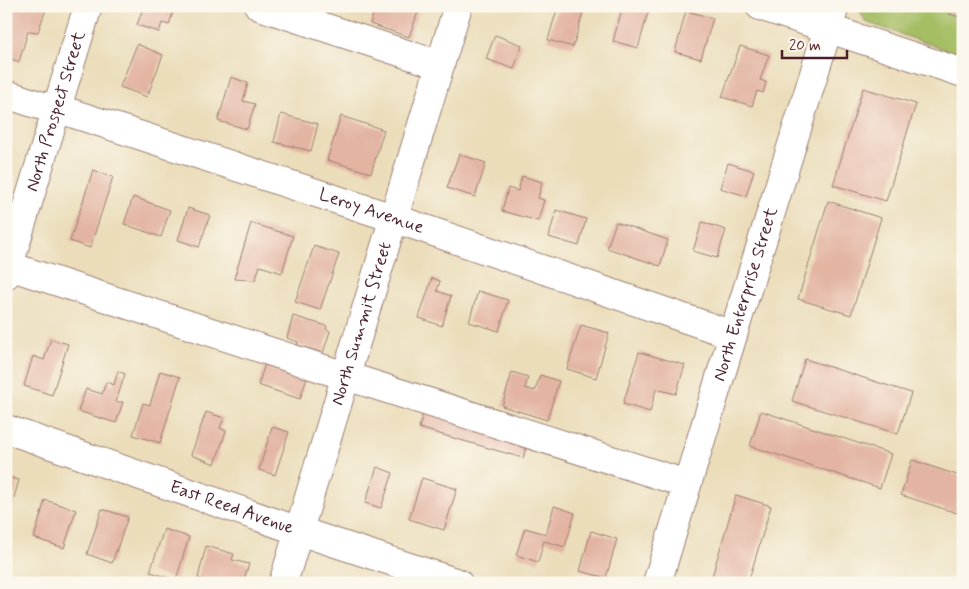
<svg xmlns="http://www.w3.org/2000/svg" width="969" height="589" font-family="Mynerve,sans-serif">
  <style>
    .green { fill: #a5be64; stroke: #786e48 }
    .building { fill: #e3b4a2 }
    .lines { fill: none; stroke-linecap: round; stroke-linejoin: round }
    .minor-casing { stroke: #9a7e72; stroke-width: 30 }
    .minor { stroke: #fff; stroke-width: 28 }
    .labels { text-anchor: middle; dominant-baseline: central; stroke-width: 4; stroke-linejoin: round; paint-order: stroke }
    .street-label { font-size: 18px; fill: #4a1f2b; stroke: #fbf7ec }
  </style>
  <rect width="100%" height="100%" fill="#fbf7ec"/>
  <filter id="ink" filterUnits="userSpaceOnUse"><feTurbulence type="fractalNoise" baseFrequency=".02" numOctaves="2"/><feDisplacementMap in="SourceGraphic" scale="10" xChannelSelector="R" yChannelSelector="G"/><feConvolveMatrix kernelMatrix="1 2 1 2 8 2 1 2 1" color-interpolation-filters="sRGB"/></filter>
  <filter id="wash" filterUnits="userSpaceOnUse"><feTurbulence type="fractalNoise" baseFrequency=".0096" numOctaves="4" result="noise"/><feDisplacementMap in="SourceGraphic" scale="20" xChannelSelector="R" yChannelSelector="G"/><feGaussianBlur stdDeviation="1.12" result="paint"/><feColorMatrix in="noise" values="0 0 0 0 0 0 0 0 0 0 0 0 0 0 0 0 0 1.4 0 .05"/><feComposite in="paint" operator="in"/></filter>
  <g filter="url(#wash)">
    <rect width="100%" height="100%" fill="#ebddba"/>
    <path class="green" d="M857 6H952L950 14 963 18V56L866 22Z"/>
    <g id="blocks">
      <path class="building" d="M7 6H47L38 32 28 31 19 62 6 57V10Z
        M151 6H175L169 25 162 23 159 32 137 25 143 8 150 10Z
        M376 6H402L418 12 409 37 370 24Z
        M558 6H585L573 47 548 40Z
        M623 6H650L638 48 613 41Z
        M952 6H963V18L949 14Z
        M686 11 713 18 701 59 675 52Z
        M495 35 522 45 514 69 486 59Z
        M137 44 163 55 147 97 120 87Z
        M740 46 769 55 760 80 766 82 763 93 757 91 752 106 722 97Z
        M231 77 248 83 243 101 255 104 247 129 218 121Z
        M863 88 916 104 886 201 833 185Z
        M281 114 318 124 311 151 274 142Z
        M341 116 384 130 371 173 327 160Z
        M459 154 486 163 475 197 447 188Z
        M728 163 754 171 746 196 720 188Z
        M93 170 113 177 90 248 70 241Z
        M522 176 542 182 538 198 544 200 538 221 502 211 508 188 518 191Z
        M133 197 170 210 161 237 124 224Z
        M828 201 881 218 851 315 798 299Z
        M188 208 210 215 199 247 178 240Z
        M556 210 586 219 579 246 549 237Z
        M616 222 668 240 660 266 607 248Z
        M702 222 726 230 717 258 693 251Z
        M251 223 293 236 282 273 260 266 255 280 234 279Z
        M314 246 339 254 320 310 295 302Z
        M432 278 440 281 437 291 451 296 442 326 419 318Z
        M478 291 508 300 499 331 469 322Z
        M293 316 327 326 326 329 330 331 323 353 297 345 298 342 287 338Z
        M581 325 609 333 596 378 567 369Z
        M51 339 68 344 52 395 24 386 33 356 44 360Z
        M639 352 685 365 676 394 656 389 650 412 623 404Z
        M267 358 309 371 300 399 258 385Z
        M805 359 911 393 898 434 792 401Z
        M118 371 125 374 116 402H123L116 423 78 411 86 389 102 394 106 382 114 385Z
        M160 371 180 377 160 443 133 435 143 403 150 405Z
        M512 372 528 377 525 388 535 391 540 375 559 381 547 420 502 406Z
        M424 410 528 441 523 458 419 428Z
        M761 411 891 454 880 488 750 446Z
        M206 412 224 418 220 428 226 431 215 464 191 455Z
        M272 427 289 432 275 475 259 470Z
        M912 460 963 477V515L901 495Z
        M377 467 393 473 381 508 365 503Z
        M6 477 19 480 7 522H6Z
        M422 478 457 489 444 530 409 519Z
        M736 495 771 506 748 583H710Z
        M45 500 76 510 64 548 34 538Z
        M554 506 575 513 565 547 544 541 538 562 516 555 525 528 546 534Z
        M102 509 128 517 112 563 87 554Z
        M164 529 189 537 176 580 150 572Z
        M591 531 617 539 606 578 580 571Z
        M206 546 234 554 232 560 249 564 243 583H214L198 578Z"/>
    </g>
  </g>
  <g filter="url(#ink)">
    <use href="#blocks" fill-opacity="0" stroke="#9a7e72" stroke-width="1"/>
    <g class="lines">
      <g class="minor-casing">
        <g id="minor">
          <path d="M259 6 440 65"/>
          <path d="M760 6 963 73"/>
          <path id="s1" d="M6 94 39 105 56 108 393 218 733 335"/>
          <path d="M6 265 327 370 687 484"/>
          <path id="s2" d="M6 275 88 6"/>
          <path id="s3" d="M6 429 299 531 458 583"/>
          <path id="s4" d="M283 583 458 6"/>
          <path id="s5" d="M657 583 733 335 835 6"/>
        </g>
      </g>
      <use href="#minor" class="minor"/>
    </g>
  </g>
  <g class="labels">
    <g class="street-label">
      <text stroke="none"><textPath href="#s2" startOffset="171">North Prospect Street</textPath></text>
      <text stroke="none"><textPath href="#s1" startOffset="384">Leroy Avenue</textPath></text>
      <text stroke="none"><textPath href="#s5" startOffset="302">North Enterprise Street</textPath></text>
      <text stroke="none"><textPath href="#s4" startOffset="271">North Summit Street</textPath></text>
      <text stroke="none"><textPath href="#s3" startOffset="239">East Reed Avenue</textPath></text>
    </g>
  </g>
  <rect width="969" height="589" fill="none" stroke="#fbf7ec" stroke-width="25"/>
  <path d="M782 50v8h65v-8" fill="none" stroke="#4a1f2b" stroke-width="2.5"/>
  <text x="789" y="50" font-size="15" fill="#4a1f2b" stroke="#fbf7ec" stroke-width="4" paint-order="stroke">20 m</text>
</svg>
